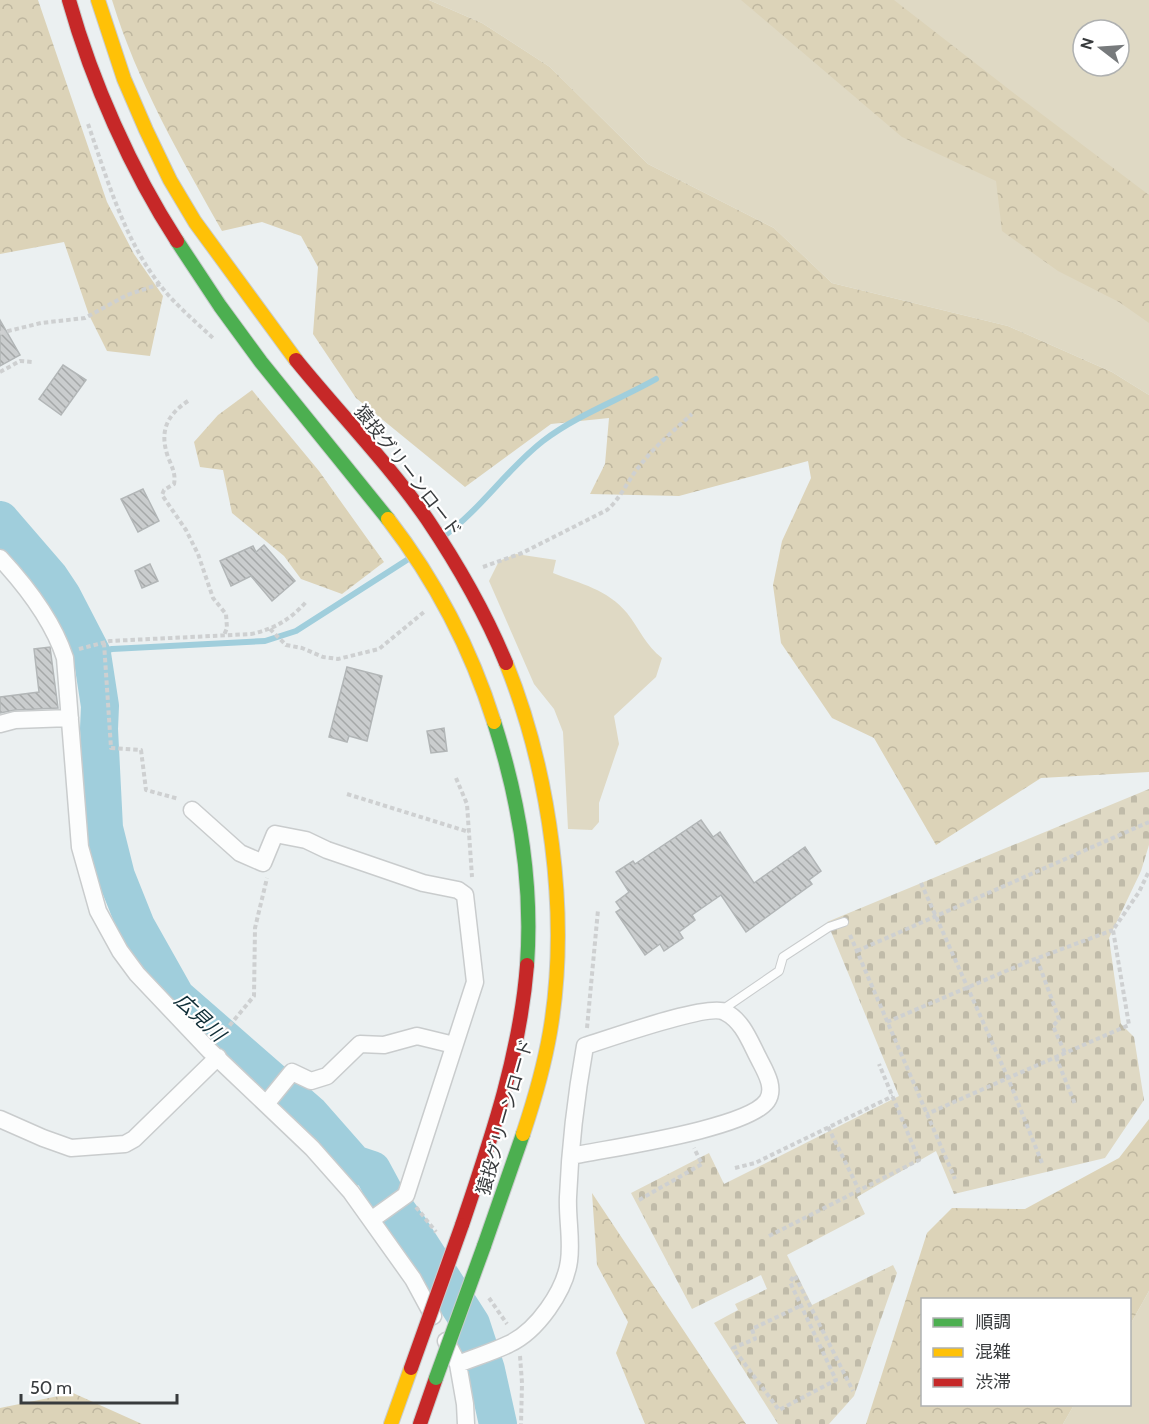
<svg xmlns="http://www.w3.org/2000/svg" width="1149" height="1424" font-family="Cabin,'Noto Sans JP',sans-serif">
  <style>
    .grass { fill: #dfd9c4; fill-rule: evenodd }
    .forest { fill: url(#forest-crowns) }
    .cemetery { fill: url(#cemetery-stones) }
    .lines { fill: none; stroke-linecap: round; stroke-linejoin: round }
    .stream { stroke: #a0cedc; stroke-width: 6 }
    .river { stroke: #a0cedc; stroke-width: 38 }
    .building { fill: url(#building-back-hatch); stroke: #b2b6b7; stroke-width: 1.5 }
    .lane-casing { stroke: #c9cccd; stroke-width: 10 }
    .street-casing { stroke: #c9cccd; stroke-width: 19 }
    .fast-casing { stroke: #c9cccd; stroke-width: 16 }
    .slow-casing { stroke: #c9cccd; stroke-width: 16 }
    .jam-casing { stroke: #c9cccd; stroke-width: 16 }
    .path { stroke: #ced0d1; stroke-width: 4; stroke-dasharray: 4.5 3; stroke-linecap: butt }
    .lane { stroke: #fcfdfd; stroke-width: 8 }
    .street { stroke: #fcfdfd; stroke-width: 16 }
    .fast { stroke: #4caf50; stroke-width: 14 }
    .slow { stroke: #ffc107; stroke-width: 14 }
    .jam { stroke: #c62828; stroke-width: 14 }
    .fast-bridge-casing { stroke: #c9cccd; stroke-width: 16; stroke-linecap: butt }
    .jam-bridge-casing { stroke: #c9cccd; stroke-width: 16; stroke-linecap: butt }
    .fast-bridge { stroke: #4caf50; stroke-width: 14 }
    .jam-bridge { stroke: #c62828; stroke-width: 14 }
    .labels { text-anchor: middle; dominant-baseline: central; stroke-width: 4.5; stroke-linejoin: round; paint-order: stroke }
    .street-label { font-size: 18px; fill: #383b3d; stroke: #fff }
    .water-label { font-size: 20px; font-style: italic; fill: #0f2e37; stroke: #fff }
  </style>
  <defs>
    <pattern id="forest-crowns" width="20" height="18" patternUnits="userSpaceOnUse" patternTransform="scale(1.5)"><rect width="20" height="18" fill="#dcd3b8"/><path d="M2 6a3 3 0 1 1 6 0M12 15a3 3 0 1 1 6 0" fill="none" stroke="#beb69f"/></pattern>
    <pattern id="cemetery-stones" width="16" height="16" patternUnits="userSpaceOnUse" patternTransform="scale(1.5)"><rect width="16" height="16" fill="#dfd9c4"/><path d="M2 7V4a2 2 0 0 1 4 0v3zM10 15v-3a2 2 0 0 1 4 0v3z" fill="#c0bba9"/></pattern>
    <pattern id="building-back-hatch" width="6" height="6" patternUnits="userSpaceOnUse" patternTransform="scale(1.5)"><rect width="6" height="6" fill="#cacdce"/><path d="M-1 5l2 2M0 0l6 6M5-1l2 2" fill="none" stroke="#a5a8a8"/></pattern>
  </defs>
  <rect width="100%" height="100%" fill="#ebf0f1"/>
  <path class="grass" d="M429 0H1149V395L1112 372 1008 326 832 283 774 228 648 164 550 67 482 23ZM1083 30H1119V66H1083Z
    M516 554 556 560 553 573C581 584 607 589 627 613 639 628 646 646 662 658L656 677 614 716 619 744 599 803V822L592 830 568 829 563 732 554 709 534 684 489 581 499 561Z
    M1149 1291V1424H1063L1074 1405 1130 1404V1325Z"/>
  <path class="forest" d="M0 0H38L107 202 134 254 163 296 150 356 107 351 89 315 64 242 0 254Z
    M112 0H429L482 23 550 67 648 164 774 228 832 283 1008 326 1112 372 1149 395V772L1041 778 936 845 874 738 832 718 781 643 773 585 782 541 811 478 808 461 679 496 590 494 605 464 609 418 551 424 465 487 356 398 313 334 318 267 301 236 262 222 222 231C180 156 137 82 112 0Z
    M741 0H894L1015 94 1149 195V323L1119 302 1058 271 1002 231 996 181 902 137Z
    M252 390 319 471 384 562 342 594 301 579 284 556 232 513 223 470 200 467 194 442 218 415Z
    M1149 1119V1291L1130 1325V1300H922V1404L1074 1405 1063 1424H866L927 1233 952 1208 1025 1209 1119 1158Z
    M592 1193 746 1424H645L616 1353 628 1322 597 1265Z
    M73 1393 142 1424H0V1408Z"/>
  <path class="cemetery" d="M1149 789V845L1141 871 1109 938 1121 1024 1134 1037 1144 1100 1105 1158 954 1194 936 1151 857 1197 865 1214 787 1255 812 1305 893 1265 897 1273 854 1396 829 1424H778L714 1323 738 1310 735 1304 767 1289 761 1275 692 1309 631 1193 709 1153 724 1184 899 1096 827 922Z"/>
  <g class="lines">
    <path class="stream" d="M444 536C481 509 507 469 543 441 577 415 619 400 656 379
      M92 654 112 649 265 641 296 631 410 558"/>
    <path class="river" d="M0 520 50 578 62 596 92 654 100 706 99 729 104 828 116 876 136 926 176 997 310 1114 354 1164 372 1170 386 1196 410 1229 471 1324 486 1370 498 1424"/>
  </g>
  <path class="building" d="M0 320 20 355 0 366Z
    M63 365 86 380 61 415 39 399Z
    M143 489 159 521 138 532 121 499Z
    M264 545 295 581 272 601 251 576 231 586 220 561 253 546 256 552Z
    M150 564 158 581 142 588 135 571Z
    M50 647 58 708 15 710 0 713V697L39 692 34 649Z
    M347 667 382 676 367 741 349 736 347 742 329 737Z
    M444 728 447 751 431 753 427 731Z
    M701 820 713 837 720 832 754 883 805 847 821 871 809 880 812 884 746 932 721 895 692 915 695 920 679 932 683 938 664 951 660 944 645 955 616 912 621 909 616 902 629 892 616 872 633 861 635 864Z"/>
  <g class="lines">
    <g class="lane-casing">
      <path id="lane" d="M722 1010 779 971 783 957 829 927 844 922"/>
    </g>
    <g class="street-casing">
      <path id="street" d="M0 558C26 586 53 621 65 658L80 847 98 911 120 951 137 974 209 1050 312 1148 351 1192 413 1279 433 1316
        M0 724 15 720 70 718
        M192 810 240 853 263 863 275 834 306 840 327 850 423 883 458 890 465 895 475 982 406 1195 371 1220
        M266 1104 292 1072 311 1081 327 1076 360 1044 384 1045 417 1036 454 1045
        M0 1119 43 1138 71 1148 125 1144 134 1139 218 1057
        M446 1341 458 1364 465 1404 466 1424
        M458 1364C475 1357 493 1352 509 1344 537 1331 565 1291 569 1261 572 1240 567 1218 568 1197 570 1147 576 1096 585 1046 608 1039 708 1003 725 1012 743 1021 750 1042 759 1059 765 1071 776 1088 767 1101 747 1129 609 1148 572 1156"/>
    </g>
    <g class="fast-casing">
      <path id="fast" d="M177 241 220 306 261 362 388 519
        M494 722C519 800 533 882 527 965
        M484 1246 523 1134"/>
    </g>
    <g class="slow-casing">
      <path id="slow" d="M98 0 124 79 146 130 170 180 195 222 296 360
        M388 519C435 580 471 649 494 722
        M506 663C550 772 570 915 550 1032 544 1067 534 1101 523 1134
        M391 1424 411 1368"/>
    </g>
    <g class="jam-casing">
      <path id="jam" d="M69 0C92 82 131 170 177 241
        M296 360C339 413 388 463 427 519 458 565 485 612 506 663
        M462 1225C491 1139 520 1055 527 965
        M420 1424 436 1378"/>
    </g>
    <path class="path" d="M88 124C108 181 125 243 164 290 179 308 197 323 214 339
      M0 333 41 323 85 318 127 295 160 284
      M0 372 20 361 32 362
      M188 401C167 415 159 431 168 457 172 467 176 474 174 484L164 490 162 495 186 530 198 554 213 598 226 614 227 628 224 635
      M483 567 522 553 607 510C620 499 627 482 638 468 653 448 673 431 692 414
      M270 629 286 645 302 648 323 657 338 659 379 649 424 612
      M104 643 111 748 141 750 146 790 179 799
      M79 649 110 641 251 634C274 629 290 620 306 602
      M456 778 467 804 472 877
      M347 794 469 832
      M921 883 1008 1078 927 1114
      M850 935 955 1179
      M857 951 1149 822
      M1037 959 1059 1019 1053 1026 1065 1053
      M887 1022 1027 962 1113 930
      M587 1028 598 910
      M220 1037 254 996 255 928 267 878
      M1056 1057 1075 1104
      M828 1127 859 1190
      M1042 1163 1008 1078 1129 1025 1113 930 1139 892 1149 871
      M735 1168 755 1163 893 1096
      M639 1200 702 1164 694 1148
      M416 1207 436 1232
      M769 1236 919 1160 879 1064
      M795 1276 853 1391
      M793 1277 790 1282 836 1380 779 1410 733 1348 755 1339 752 1329 800 1306
      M489 1298 507 1324
      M520 1356 522 1383 521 1424"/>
    <use href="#lane" class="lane"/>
    <use href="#street" class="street"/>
    <use href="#fast" class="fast"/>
    <use href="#slow" class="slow"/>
    <use href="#jam" class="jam"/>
    <g class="fast-bridge-casing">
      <path id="fast-bridge" d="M436 1378 484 1246"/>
    </g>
    <g class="jam-bridge-casing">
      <path id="jam-bridge" d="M411 1368 462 1225"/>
    </g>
    <use href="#fast-bridge" class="fast-bridge"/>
    <use href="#jam-bridge" class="jam-bridge"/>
  </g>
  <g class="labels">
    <g class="street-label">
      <text transform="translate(408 471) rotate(52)">猿投グリーンロード</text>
      <text transform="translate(505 1117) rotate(-74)">猿投グリーンロード</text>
    </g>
    <g class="water-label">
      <text transform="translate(200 1017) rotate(43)">広見川</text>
    </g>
  </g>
  <rect x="921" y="1298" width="210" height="108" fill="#ffffff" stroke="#afb1b1" stroke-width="1.5"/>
  <rect x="933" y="1318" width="30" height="9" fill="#4caf50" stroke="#afb1b1" stroke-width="1.5"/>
  <text x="975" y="1328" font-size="18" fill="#383b3d">順調</text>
  <rect x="933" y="1348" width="30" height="9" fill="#ffc107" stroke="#afb1b1" stroke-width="1.5"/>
  <text x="975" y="1358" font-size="18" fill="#383b3d">混雑</text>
  <rect x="933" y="1378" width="30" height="9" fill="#c62828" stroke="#afb1b1" stroke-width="1.5"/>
  <text x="975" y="1388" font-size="18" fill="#383b3d">渋滞</text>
  <g transform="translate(1101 48) rotate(287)"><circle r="28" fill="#ffffff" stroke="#afb1b1" stroke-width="1.5"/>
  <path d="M0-4.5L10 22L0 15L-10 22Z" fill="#777a7c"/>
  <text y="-9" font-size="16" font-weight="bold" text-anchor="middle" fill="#383b3d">N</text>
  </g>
  <path d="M21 1394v9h156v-9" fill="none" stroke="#383b3d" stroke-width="3"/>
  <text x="30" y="1394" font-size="18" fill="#383b3d" stroke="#ffffff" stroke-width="4.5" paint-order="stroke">50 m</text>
</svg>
